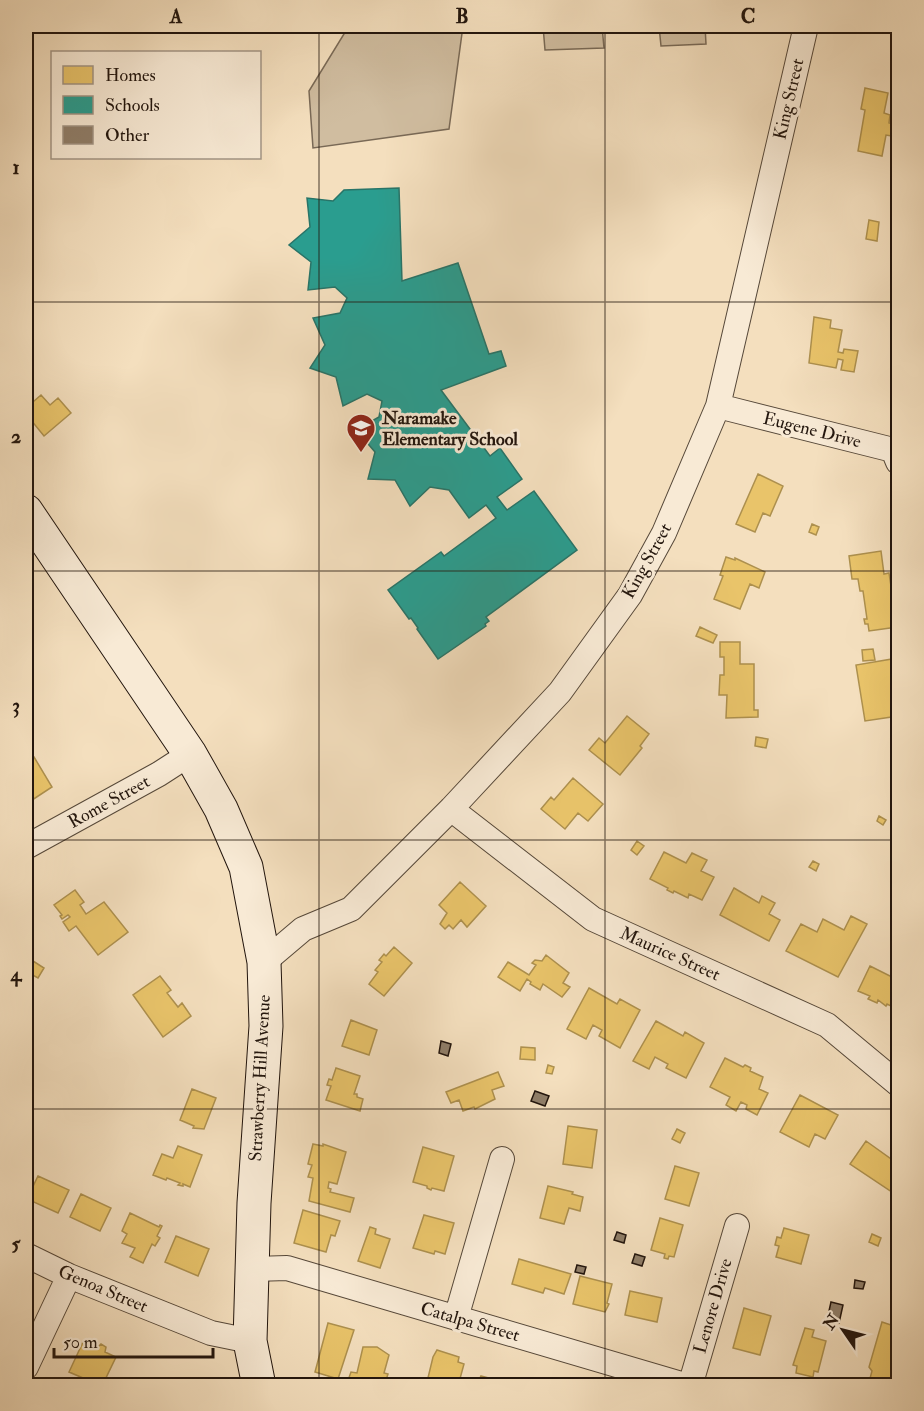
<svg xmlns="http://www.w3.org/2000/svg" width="924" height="1411" font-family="'IM FELL Double Pica',serif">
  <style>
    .green { fill: #d0bda0; stroke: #796956; stroke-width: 1.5 }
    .homes { fill: #e9c46a; stroke: #ad904e; stroke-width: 1.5 }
    .schools { fill: #2a9d8f; stroke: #287468; stroke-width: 1.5 }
    .building { fill: #8f7e69; stroke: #22150d; stroke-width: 1.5 }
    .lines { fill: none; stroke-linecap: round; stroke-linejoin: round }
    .street-casing { stroke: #564839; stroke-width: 26 }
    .secondary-casing { stroke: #22150d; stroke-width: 35 }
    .street { stroke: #f8ead5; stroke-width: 24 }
    .secondary { stroke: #f8ead5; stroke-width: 33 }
    .grid { fill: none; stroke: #22150d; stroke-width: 1.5; stroke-opacity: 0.55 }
    .labels { text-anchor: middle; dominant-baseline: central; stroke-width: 6; stroke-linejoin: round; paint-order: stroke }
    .street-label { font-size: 18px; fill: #22150d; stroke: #f8ead5 }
    .poi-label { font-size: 18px; font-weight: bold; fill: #22150d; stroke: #f8ead5; text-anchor: start }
    .neatline { fill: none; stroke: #22150d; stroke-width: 2 }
    .grid-label { font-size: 20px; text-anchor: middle; font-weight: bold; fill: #22150d }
  </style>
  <rect width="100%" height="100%" fill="#f4dfbe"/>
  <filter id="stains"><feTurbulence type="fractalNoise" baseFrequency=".00333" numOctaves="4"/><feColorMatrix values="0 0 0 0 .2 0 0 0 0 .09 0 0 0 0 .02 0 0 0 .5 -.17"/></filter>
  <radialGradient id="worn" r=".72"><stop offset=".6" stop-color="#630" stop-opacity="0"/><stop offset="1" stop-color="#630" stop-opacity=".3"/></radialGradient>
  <path class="green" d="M351 26H463L449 129 313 148 309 91 347 29Z
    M543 26H602L604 48 545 50Z
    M659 26H705L706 44 661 46Z"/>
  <path class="homes" d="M865 88 888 93 884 113 890 115 889 123 898 125V137L886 135 882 156 858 151 865 110 861 109Z
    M869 220 879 222 877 241 866 239Z
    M814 317 831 320 830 328 842 330 838 352 843 353 844 349 858 351 854 372 841 370 843 360 838 359 836 368 809 363Z
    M898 381V395L892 390Z
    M41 395 50 405 58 398 71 413 44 436 26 414V408Z
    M758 474 783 486 770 516 763 513 755 532 736 524Z
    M812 524 819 527 816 535 809 532Z
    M881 551 884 574 889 573 897 627 869 631 868 624H865L864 619H867L863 591H860L858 579H852L849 556Z
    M726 557 735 560V558L765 572 759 588 750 584 740 609 714 599 723 576 720 575Z
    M700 627 717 635 713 643 696 636Z
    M720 642H740V664H754V710H758V717L726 718 727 695H719L720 675H724V657H720Z
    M873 649 875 660 863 661 862 650Z
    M898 658V716L865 721 856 665Z
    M627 716 649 734 640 746 642 748 620 775 589 750 599 738 605 743Z
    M756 737 768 739 766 748 755 746Z
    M34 757 52 787 26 804V762Z
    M573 778 603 804 588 821 578 813 565 829 541 809 551 797 554 800Z
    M898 778V798L892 780Z
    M879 816 886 820 883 825 877 821Z
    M637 841 644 846 637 855 631 850Z
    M664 852 686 863 692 853 707 860 701 871 714 877 702 900 689 894 688 898 674 891 673 893 667 890 668 888 650 879Z
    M813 861 819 864 816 871 809 867Z
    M460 882 486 906 467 927 461 920 453 929 449 925 445 929 440 924 447 913 439 905Z
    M734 888 759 903 762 896 775 903 769 914 780 920 769 941 720 915Z
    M75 890 84 902 80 905 86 914 104 902 128 932 98 955 76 926 69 931 63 922 70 917 68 915 62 919 60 916 62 915 54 905Z
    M851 916 867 924 838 977 786 951 801 924 817 932 823 919 844 930Z
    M394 947 412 963 384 996 369 984 378 972 375 970 382 962 379 960 384 954 386 956Z
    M546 955 569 973 563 983 570 987 562 997 543 984 540 990 530 984 531 982 527 979 520 991 498 977 508 962 529 975 536 965 532 963 535 960 542 961Z
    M33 961 44 968 38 978 27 972Z
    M870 966 898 980V996L893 1007 887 1004 886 1006 878 1000 877 1003 868 999 870 996 858 991Z
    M160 976 171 990 167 993 178 1007 182 1003 191 1016 163 1037 133 995Z
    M589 988 617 1004 620 999 640 1010 620 1048 599 1036 602 1030 593 1025 586 1039 567 1029Z
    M351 1020 377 1030 369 1055 342 1046Z
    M656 1021 683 1036 685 1032 704 1043 686 1078 666 1068 668 1064 655 1057 649 1069 633 1061Z
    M521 1047 535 1048V1060L520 1059Z
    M725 1058 743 1067 745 1065 751 1068 750 1071 763 1077 759 1089 768 1093 757 1115 746 1109 747 1105 741 1102 736 1111 726 1105 730 1097 710 1087Z
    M548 1065 554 1067 552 1074 546 1073Z
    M336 1068 360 1076 354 1094H357V1097L363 1099 360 1111 326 1100 331 1086 327 1085 329 1079 332 1080Z
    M498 1072 504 1086 492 1090 495 1099 475 1109 474 1107 463 1111 459 1100 451 1103 446 1092Z
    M192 1089 216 1098 204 1129 193 1128 194 1126 180 1120Z
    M800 1095 838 1115 825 1139 815 1134 809 1147 780 1132Z
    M568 1126 597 1130 592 1168 563 1164Z
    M677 1129 685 1133 680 1143 672 1139Z
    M866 1141 898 1164V1196L850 1164Z
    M313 1144 323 1146V1144L346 1152 337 1184 329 1182 328 1188 331 1189 330 1192 354 1198 350 1212 309 1201 313 1178 308 1177 312 1165 308 1164Z
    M178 1146 202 1155 190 1187 183 1184V1186L178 1185 180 1183 167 1178 166 1180 153 1175 162 1154 173 1158Z
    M423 1147 454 1156 444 1191 432 1188 431 1190 427 1188V1186L413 1182Z
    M675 1166 699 1173 689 1206 665 1199Z
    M38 1176 69 1190 58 1213 27 1199Z
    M548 1186 573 1192 572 1194 583 1197 580 1211 569 1208 564 1224 540 1218Z
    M81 1194 111 1208 100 1231 70 1217Z
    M303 1210 340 1221 335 1236 331 1235 326 1252 294 1243Z
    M130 1213 159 1227 160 1225 162 1226 157 1236 160 1238 155 1246 152 1244 143 1263 130 1257 135 1248 122 1243 127 1234 122 1231Z
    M424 1215 454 1223 445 1254 435 1251 434 1254 413 1248Z
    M660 1218 683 1225 674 1257 669 1256 668 1259 664 1258 665 1254 651 1250Z
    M370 1227 376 1229 375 1234 390 1239 380 1268 358 1261Z
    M784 1228 809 1235 801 1264 776 1257 779 1246 775 1245 777 1237 781 1238Z
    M872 1234 881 1238 878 1246 869 1242Z
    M176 1236 209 1249 198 1276 165 1262Z
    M519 1259 571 1274 564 1294 545 1288 543 1293 512 1284Z
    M580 1276 612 1284 607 1303 609 1304 605 1312 573 1304Z
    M630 1291 662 1298 657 1322 625 1315Z
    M744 1308 771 1316 760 1355 733 1348Z
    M882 1322 894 1326 893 1332 896 1333 893 1343H896L897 1353 893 1367 898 1368 893 1386H868L872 1371 869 1367Z
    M328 1323 354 1330 338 1379 315 1372Z
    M805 1328 814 1330 812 1337 826 1341 818 1372 814 1371 813 1377 796 1373 797 1366 793 1365Z
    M83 1342 97 1348 101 1344 106 1347 105 1352 116 1357 102 1386 94 1383 93 1386H82L80 1385 83 1378 69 1372Z
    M363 1347H377L389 1355 384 1373 388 1374 384 1386H346L351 1372 357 1373Z
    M437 1350 459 1357 458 1362 464 1364 458 1386H426L433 1357Z
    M481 1376 512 1384 476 1386Z"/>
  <path class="schools" d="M399 188 402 281 458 263 489 354 501 351 506 366 441 390 490 456 500 448 522 479 497 497 507 510 534 491 577 550 486 617 489 621 485 624 486 626 438 659 417 629 418 628 411 618 409 619 388 590 441 552 444 556 496 518 486 505 469 518 449 490 430 487 410 506 395 480 368 479 375 452 356 430 379 417 382 401 367 394 343 406 336 377 310 368 325 345 313 318 340 313 347 298 335 287 308 290 311 262 289 245 310 227 307 198 333 201 344 190Z"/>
  <path class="building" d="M441 1041 451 1044 448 1056 439 1053Z
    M535 1091 549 1096 545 1106 531 1101Z
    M617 1232 626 1235 624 1243 614 1240Z
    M635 1254 645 1257 642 1266 632 1263Z
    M577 1265 586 1267 584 1274 575 1272Z
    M855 1280 865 1282 863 1289 854 1288Z
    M831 1302 843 1305 839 1323 827 1320Z"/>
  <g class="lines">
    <g class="street-casing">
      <path id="street" d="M718 406 893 450 898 462
        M451 809 593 919 827 1025 898 1084
        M26 847 159 774 190 754
        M264 962 303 929 351 909 451 809 560 692 630 595 664 533 718 406 806 26
        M26 1255 69 1276 211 1333 250 1341
        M251 1269 287 1268 688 1386
        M456 1318 502 1159
        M26 1367 69 1276
        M690 1386 737 1226"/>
    </g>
    <g class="secondary-casing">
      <path id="secondary" d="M26 511 190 754 221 809 246 867 264 962 266 1026 254 1203 250 1341 259 1386"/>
    </g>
    <use href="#street" class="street"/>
    <use href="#secondary" class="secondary"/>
  </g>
  <path class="grid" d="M319 26V1386M605 26V1386M26 302H898M26 571H898M26 840H898M26 1109H898"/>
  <defs>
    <g id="school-pin" transform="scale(1.5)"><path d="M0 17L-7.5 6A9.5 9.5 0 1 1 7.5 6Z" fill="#8f2418" stroke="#f8ead5"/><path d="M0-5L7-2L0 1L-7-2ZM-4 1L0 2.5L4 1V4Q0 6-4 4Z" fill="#fff"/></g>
  </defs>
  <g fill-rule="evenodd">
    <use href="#school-pin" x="361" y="428"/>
  </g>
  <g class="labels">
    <g class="street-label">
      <text transform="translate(789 99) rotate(-77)">King Street</text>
      <text transform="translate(812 430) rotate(14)">Eugene Drive</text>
      <text transform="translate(647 561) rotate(-61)">King Street</text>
      <text transform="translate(109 802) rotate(-29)">Rome Street</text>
      <text transform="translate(670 954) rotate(24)">Maurice Street</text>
      <text transform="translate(260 1078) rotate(-87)">Strawberry Hill Avenue</text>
      <text transform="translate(103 1289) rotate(23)">Genoa Street</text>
      <text transform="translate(713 1306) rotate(-74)">Lenore Drive</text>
      <text transform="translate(470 1322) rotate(16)">Catalpa Street</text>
    </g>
    <g class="poi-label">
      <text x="382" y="418">Naramake<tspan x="382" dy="21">Elementary School</tspan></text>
    </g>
  </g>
  <rect width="924" height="1411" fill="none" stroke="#f4dfbe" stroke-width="66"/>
  <rect x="51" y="51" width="210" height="108" fill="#f8ead5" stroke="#a29585" stroke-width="1.5"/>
  <rect x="63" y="66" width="30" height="18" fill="#e9c46a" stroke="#a29585" stroke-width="1.5"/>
  <text x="105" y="81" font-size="18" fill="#22150d">Homes</text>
  <rect x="63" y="96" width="30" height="18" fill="#2a9d8f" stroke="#a29585" stroke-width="1.5"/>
  <text x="105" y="111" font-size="18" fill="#22150d">Schools</text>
  <rect x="63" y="126" width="30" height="18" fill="#8f7e69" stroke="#a29585" stroke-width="1.5"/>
  <text x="105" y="141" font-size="18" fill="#22150d">Other</text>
  <g transform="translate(843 1330) rotate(305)" stroke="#f8ead5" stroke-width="4.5" paint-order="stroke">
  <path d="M0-4.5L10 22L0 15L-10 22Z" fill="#22150d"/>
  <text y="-9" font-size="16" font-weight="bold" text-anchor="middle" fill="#22150d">N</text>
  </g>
  <path d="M54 1348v9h159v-9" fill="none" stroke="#22150d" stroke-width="3"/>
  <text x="63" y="1348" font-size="18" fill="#22150d" stroke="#f8ead5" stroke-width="4.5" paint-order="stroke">50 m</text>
  <rect x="33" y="33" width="858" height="1345" class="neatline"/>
  <g class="grid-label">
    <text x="176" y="23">A</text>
    <text x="462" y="23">B</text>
    <text x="748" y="23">C</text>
    <text x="16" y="174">1</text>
    <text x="16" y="443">2</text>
    <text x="16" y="712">3</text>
    <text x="16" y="981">4</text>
    <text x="16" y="1250">5</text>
  </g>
  <rect width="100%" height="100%" filter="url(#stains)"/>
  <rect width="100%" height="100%" fill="url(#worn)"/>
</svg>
